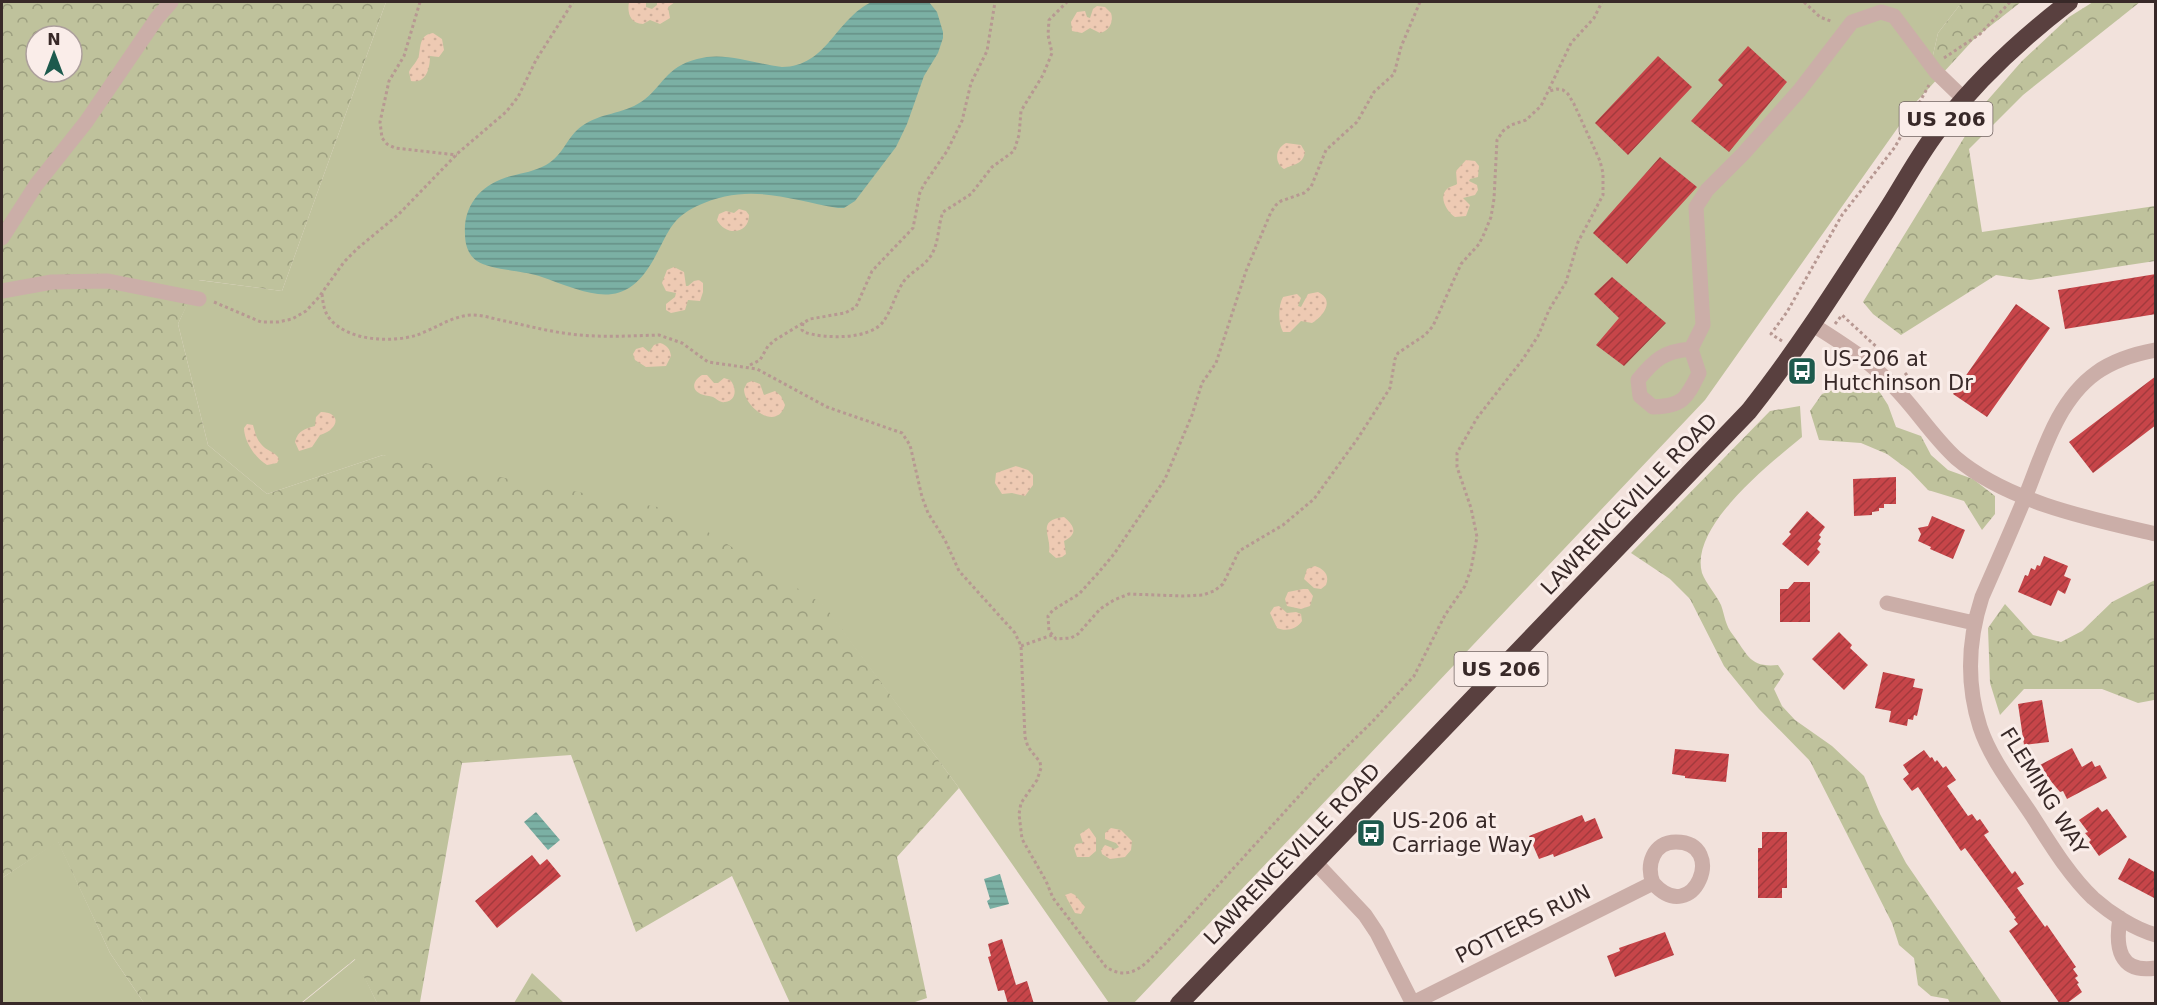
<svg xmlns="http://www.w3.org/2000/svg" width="2157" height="1005" font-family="'DejaVu Sans',sans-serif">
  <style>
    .green { fill: #bfc29c }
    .forest { fill: url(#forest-crowns); fill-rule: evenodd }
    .sand { fill: url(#sand-dots) }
    .water { fill: url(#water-rules) }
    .building { fill: url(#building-hatch) }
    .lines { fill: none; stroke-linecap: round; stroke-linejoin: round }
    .path { stroke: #b79892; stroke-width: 3; stroke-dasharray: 3 3; stroke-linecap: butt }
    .minor { stroke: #cbaea8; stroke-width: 15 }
    .highway { stroke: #59403f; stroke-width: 18 }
    .labels { text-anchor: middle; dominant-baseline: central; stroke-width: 6; stroke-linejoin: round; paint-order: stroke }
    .shield { fill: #faede9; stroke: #726462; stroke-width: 1.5 }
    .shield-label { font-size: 20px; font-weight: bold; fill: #382928 }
    .poi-label { font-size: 21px; fill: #382928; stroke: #faede9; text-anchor: start }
    .street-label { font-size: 21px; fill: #382928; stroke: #faede9 }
  </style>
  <defs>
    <pattern id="forest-crowns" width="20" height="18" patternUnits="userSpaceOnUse" patternTransform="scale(1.5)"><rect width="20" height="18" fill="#bfc29c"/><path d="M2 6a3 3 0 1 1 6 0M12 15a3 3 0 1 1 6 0" fill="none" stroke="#9c9e7f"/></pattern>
    <pattern id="sand-dots" width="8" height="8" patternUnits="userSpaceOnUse" patternTransform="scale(1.5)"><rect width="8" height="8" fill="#eecab3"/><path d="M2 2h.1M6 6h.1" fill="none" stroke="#cdae9a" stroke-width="1.8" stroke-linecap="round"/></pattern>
    <pattern id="water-rules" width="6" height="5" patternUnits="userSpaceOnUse" patternTransform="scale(1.5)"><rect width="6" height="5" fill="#7bb0a4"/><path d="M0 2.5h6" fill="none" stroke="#668f86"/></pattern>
    <pattern id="building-hatch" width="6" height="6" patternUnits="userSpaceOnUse" patternTransform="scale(1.5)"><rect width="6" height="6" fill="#c74549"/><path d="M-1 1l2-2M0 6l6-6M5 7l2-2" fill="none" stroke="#a33a3d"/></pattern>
  </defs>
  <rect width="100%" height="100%" fill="#f2e2dc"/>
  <path class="green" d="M386 2H1962L1938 33 1931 64 1942 74 1916 102 1705 400 1134 1003H1109L959 788 823 605 383 455 267 494 208 445 178 324 198 280 282 291Z
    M58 841 110 953 144 1003 2 1004V878Z
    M356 959 377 1003 301 1004Z"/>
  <path class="forest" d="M2 2H386L282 291 199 280 178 324 208 445 267 494 383 455 673 510 824 605 959 788 897 857 927 998 912 1003H790L732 876 636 932 571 755 462 763 420 1002 422 1003H377L355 959 301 1003H144L110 953 58 842 2 878ZM36 36H72V72H36Z
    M1962 2H2021L1975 38 1942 74 1931 64 1938 33Z
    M2093 2H2140L2023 95 1969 149 1982 232 2155 206V261L2030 280 1996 275 1901 335 1873 314 1863 302 1986 102 2022 61 2069 17Z
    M1844 386 1861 387 1879 391 1888 405 1896 427 1921 436 1931 455 1948 470 1973 479 1995 496V514L1982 530 1964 501 1928 490 1910 471 1887 454 1861 443 1819 440 1810 411 1822 394Z
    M1800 406 1802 437C1771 463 1689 526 1702 573 1706 584 1716 594 1721 605 1725 616 1725 625 1733 635 1748 655 1750 668 1778 665L1784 674 1774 689 1782 706 1795 720 1832 746 1864 776 1880 814 1906 863 2002 1003H1950L1948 999 1931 996 1918 985 1914 958 1899 945 1892 923 1810 761 1759 709 1724 666 1690 599 1670 579 1631 553 1770 411Z
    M2155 580 2156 695 2154 700 2138 703 2102 689H2024L2000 715 1990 683 1988 628 2005 604 2033 635 2061 642 2082 631 2112 602Z
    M532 973 564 1003H514Z"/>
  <path class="sand" d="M629 2H646V7L652 9 657 5V2H675L668 7 670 18 660 24 650 20 643 24C630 23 627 13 629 2Z
    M1097 6 1105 7 1111 13C1114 22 1109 31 1100 33L1090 28 1082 33 1072 31 1071 22 1077 12 1085 11 1087 17 1090 18 1093 9Z
    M433 33 442 39 444 50 439 57 430 56C430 67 427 84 411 81L409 72C411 67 418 61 419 55 421 44 420 35 433 33Z
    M1286 143 1301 145 1305 152C1303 165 1293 164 1284 169 1274 162 1275 149 1286 143Z
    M1466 160 1475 161 1479 166 1478 177 1470 179 1469 181 1477 185 1478 190 1475 195 1463 198 1470 205 1466 216 1455 217C1447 212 1438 197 1447 189 1450 186 1454 186 1457 184L1456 171Z
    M739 209 746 211 749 215C749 235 725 236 717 220L719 214 726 211 734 213Z
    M674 267 684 272 686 286H688L694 281 699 280 703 283V292L700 301 688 300 685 310 671 313 666 310V304L675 297 676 293 666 291 662 283 667 270Z
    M1318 292C1335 300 1324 316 1312 323L1301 321 1290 332H1283C1278 323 1278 306 1283 297L1297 294 1301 298 1298 306 1301 307 1308 294Z
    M660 343C667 345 670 349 671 356L666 366 646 367 635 360 633 354 636 349 643 347 649 352 654 345Z
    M702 375H707L714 383H718L724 378 730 380C736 386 738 400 725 402 720 403 717 399 713 397 708 395 703 396 699 393 690 388 695 379 702 375Z
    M752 381 760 384 764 395 775 391 781 396 785 405C777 432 744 407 744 389L747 383Z
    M321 412C342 412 339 430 320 435L312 447 299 451 295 442C298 430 305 429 315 426L316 417Z
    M247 424 253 425C255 432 256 438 261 444 266 451 275 451 279 459L277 463 267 465C255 458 244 441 244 428Z
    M1016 466 1028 470 1033 475V485L1025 496 1012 493 1002 494 995 483 996 473Z
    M1064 517C1075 526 1078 534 1064 541L1066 554 1062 557 1056 558 1049 552C1052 537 1035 520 1064 517Z
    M1315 566C1324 569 1330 575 1326 585L1321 589 1314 588 1304 579 1307 569Z
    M1303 589H1308L1313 596 1310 606 1301 609 1287 606 1285 599 1288 592Z
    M1279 606 1287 613 1296 612 1301 614 1302 621C1297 629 1286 632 1277 628L1270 613 1274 607Z
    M1089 828 1096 838V851L1089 857H1077L1074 848 1076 844 1083 843 1080 834Z
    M1111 828 1121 830 1132 841 1131 850 1125 857 1110 859 1102 854 1101 850 1105 845 1115 849 1119 847 1116 843 1105 839V833Z
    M1071 893 1075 895 1085 907 1081 914 1075 913 1065 895Z"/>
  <path class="water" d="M872 2H929L937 12 943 32V38L938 53 924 76 907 124 896 147 855 201 844 208H838C787 199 748 182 697 206 672 218 669 231 657 253 626 315 591 294 539 276 521 270 490 270 477 261 468 255 465 244 465 234 463 204 483 183 511 176 523 173 535 171 546 165 564 155 567 136 582 126 600 113 623 114 641 102 663 87 665 67 697 59 725 51 754 64 782 67 827 67 836 18 872 2Z
    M536 812 560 840 548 850 524 822Z
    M1000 874 1009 904 990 909 987 901 990 899 984 879Z"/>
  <path class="building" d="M1748 46 1787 82 1729 152 1691 121 1723 85 1718 80Z
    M1658 56 1692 87 1628 155 1595 123Z
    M1660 157 1697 187 1627 264 1593 233Z
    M2156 274V314L2065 329 2058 290Z
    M1612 277 1666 323 1624 366 1596 345 1619 318 1594 294Z
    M2016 304 2050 328 1987 417 1953 394Z
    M2156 376V425L2093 473 2069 442Z
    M1896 477V504H1884V508H1879V511L1872 512V515L1854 516 1853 479Z
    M1807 511 1825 527 1819 535 1821 537 1818 541 1821 544 1817 549 1820 552 1808 566 1782 544 1791 534 1789 532Z
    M1932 516 1965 530 1953 559 1930 549 1931 547 1918 541 1921 534 1918 528 1928 526Z
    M2044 556 2068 566 2064 576 2071 579 2065 594 2058 590 2051 606 2018 592 2025 575 2028 576 2031 568 2035 570 2037 565 2040 566Z
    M1794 582H1810V622H1780V589H1788Z
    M1839 632 1852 645 1850 648 1868 665 1844 690 1812 659Z
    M1883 672 1915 679 1913 687 1923 689 1917 716 1914 715 1913 720 1908 719 1907 726 1889 722 1891 711 1875 708Z
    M2042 700 2049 742 2024 745 2018 704Z
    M2072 748 2082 767 2092 761 2095 767 2100 765 2107 778 2067 799 2063 791 2060 792 2050 780 2048 781 2040 765Z
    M1675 749 1729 754 1726 782 1685 778V776L1672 774Z
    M1924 750 1930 758 1932 757 1935 762 1937 760 1943 768 1946 766 1956 780 1947 786 1968 816 1972 814 1977 821 1980 819 1989 832 1984 835 2012 874 2015 871 2024 884 2017 888 2045 927 2047 925 2076 967 2073 969 2078 976 2075 978 2079 983 2077 984 2082 992 2066 1004H2060L2009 931 2018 924 2014 919 2016 918 1965 848 1961 851 1918 787 1912 791 1903 779 1909 774 1903 765Z
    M2098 807 2102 812 2107 809 2127 837 2099 856 2089 842 2091 840 2085 833 2088 832 2079 820Z
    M1582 815 1585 822 1595 818 1603 838 1554 857 1553 854 1539 859 1529 836Z
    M1762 832H1787V888H1782V898H1758V848H1762Z
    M532 855 540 865 547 859 561 876 497 928 475 901Z
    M2129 858 2156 873V899L2118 879Z
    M1665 932 1674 955 1615 977 1607 956 1620 951 1619 948Z
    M1002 939 1016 985 1027 981 1034 1004H1008L1004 990 998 991 988 957 991 956 988 944Z"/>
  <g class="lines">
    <path class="path" d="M420 2 404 56 389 81 380 122 382 138 387 144 395 148 457 155
      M1420 2 1401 47 1394 74 1374 92 1357 122 1326 150 1311 187 1304 193 1281 201 1276 205 1271 212 1246 271 1216 363 1202 383 1192 415 1165 479 1114 554 1099 572 1079 594 1053 610 1048 616 1049 631 1056 639 1071 638 1078 634 1100 609 1114 600 1129 594 1183 596 1203 595 1214 591 1223 584 1239 551 1283 525 1314 499 1358 438 1390 388 1395 359 1398 353 1425 335 1433 326 1461 264 1479 244 1484 234 1491 217 1494 199 1497 140 1503 131 1511 125 1526 120 1541 106 1571 43 1594 18 1602 2
      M1804 2 1820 17 1833 22
      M1944 58 1980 34 2010 2
      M322 294C323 303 324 312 330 319 348 341 392 343 417 335 435 329 453 315 473 315 483 315 494 319 505 321 524 325 543 330 563 333 595 338 627 336 659 335L682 343 708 362 757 369 827 407 902 433 910 445 922 497 928 513 945 540 959 571 1015 633 1021 646 1025 737 1028 747 1040 762 1041 768 1037 780 1021 803 1019 814 1022 839 1046 881 1053 898 1106 967C1133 984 1147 961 1165 944L1318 775 1373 721 1414 676 1445 615 1465 586 1471 569 1477 537 1471 508 1457 467V453L1477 418 1523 359 1538 336 1549 310 1566 282 1578 242 1603 195V173L1600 161 1574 104 1568 94 1563 90 1557 89 1549 91
      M214 302 261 322H278L292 319 306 311 319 297 344 262 358 248 399 214 458 153 506 112 518 97 536 60 573 2
      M803 323 802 330 804 332C824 339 869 340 883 322 892 310 895 294 904 281 913 270 927 265 933 252 939 240 938 225 943 212L971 194 992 167 1014 151 1019 135 1021 111 1043 75 1052 53 1048 35 1049 20 1067 2
      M1835 324 1842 315 1882 352
      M1782 341 1771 334 1787 312 1842 215 1895 147 1929 85
      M750 365 760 360 768 346 775 340 803 323 810 319 845 313 856 307 872 271 913 228 920 192 925 183 947 151 962 121 971 83 987 51 995 2
      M1905 373 1916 386
      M1021 646 1052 635"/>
    <path class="minor" d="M2 238 36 185 86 122 157 18 171 2
      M2 291 52 282 108 281 199 299
      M1813 325C1842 343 1870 361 1893 386 1916 409 1932 436 1956 458 2008 502 2091 519 2156 534
      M1691 349 1699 373C1686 399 1683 406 1653 407L1640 396 1638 380C1654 360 1664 351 1691 349L1703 325 1696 207 1707 190 1743 154 1799 91 1852 22 1881 12 1894 16 1936 72 1964 99
      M2156 350C2134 354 2114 360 2096 373 2057 401 2043 453 2026 495 2012 529 1997 563 1982 597 1968 640 1966 683 1980 727 1991 760 2014 788 2033 817 2051 845 2069 875 2093 898 2110 913 2134 929 2156 935
      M1887 603 1974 623
      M1315 862 1365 915 1377 933 1413 1004
      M2120 918C2115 947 2119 974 2156 968
      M1413 1003 1653 883C1694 929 1728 842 1676 842 1653 842 1646 865 1653 883"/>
    <path class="highway" d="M1179 1004 1749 411C1799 348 1841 281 1885 213 1904 184 1920 152 1942 125 1979 78 2022 38 2069 2"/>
  </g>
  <defs>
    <g id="bus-square" transform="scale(1.5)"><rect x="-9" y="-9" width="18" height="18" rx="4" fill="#1d5a4d" stroke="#faede9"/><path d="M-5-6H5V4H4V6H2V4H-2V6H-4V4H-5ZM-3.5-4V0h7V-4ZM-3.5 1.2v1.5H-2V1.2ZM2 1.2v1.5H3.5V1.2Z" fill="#fff"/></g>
  </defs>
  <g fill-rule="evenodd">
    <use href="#bus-square" x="1802" y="371"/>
    <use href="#bus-square" x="1371" y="833"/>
  </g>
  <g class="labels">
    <g class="shield">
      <rect x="1899.5" y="102" width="93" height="34" rx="4.5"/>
      <rect x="1454.5" y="652" width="93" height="34" rx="4.5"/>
    </g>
    <g class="shield-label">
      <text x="1946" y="119">US 206</text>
      <text x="1501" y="669">US 206</text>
    </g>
    <g class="poi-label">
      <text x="1823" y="359">US-206 at<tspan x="1823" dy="24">Hutchinson Dr</tspan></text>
      <text x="1392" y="821">US-206 at<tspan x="1392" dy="24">Carriage Way</tspan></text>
    </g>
    <g class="street-label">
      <text transform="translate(1629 504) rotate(-46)">LAWRENCEVILLE ROAD</text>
      <text transform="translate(2044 791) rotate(58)">FLEMING WAY</text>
      <text transform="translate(1292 854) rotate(-46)">LAWRENCEVILLE ROAD</text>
      <text transform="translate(1523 924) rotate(-27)">POTTERS RUN</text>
    </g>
  </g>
  <rect width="2157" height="1005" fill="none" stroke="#382928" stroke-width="6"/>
  <g transform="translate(54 54)"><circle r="28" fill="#faede9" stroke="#ac9f9c" stroke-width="1.5"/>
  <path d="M0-4.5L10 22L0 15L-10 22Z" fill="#1d5a4d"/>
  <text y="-9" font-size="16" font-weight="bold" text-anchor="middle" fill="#382928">N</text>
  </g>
</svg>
